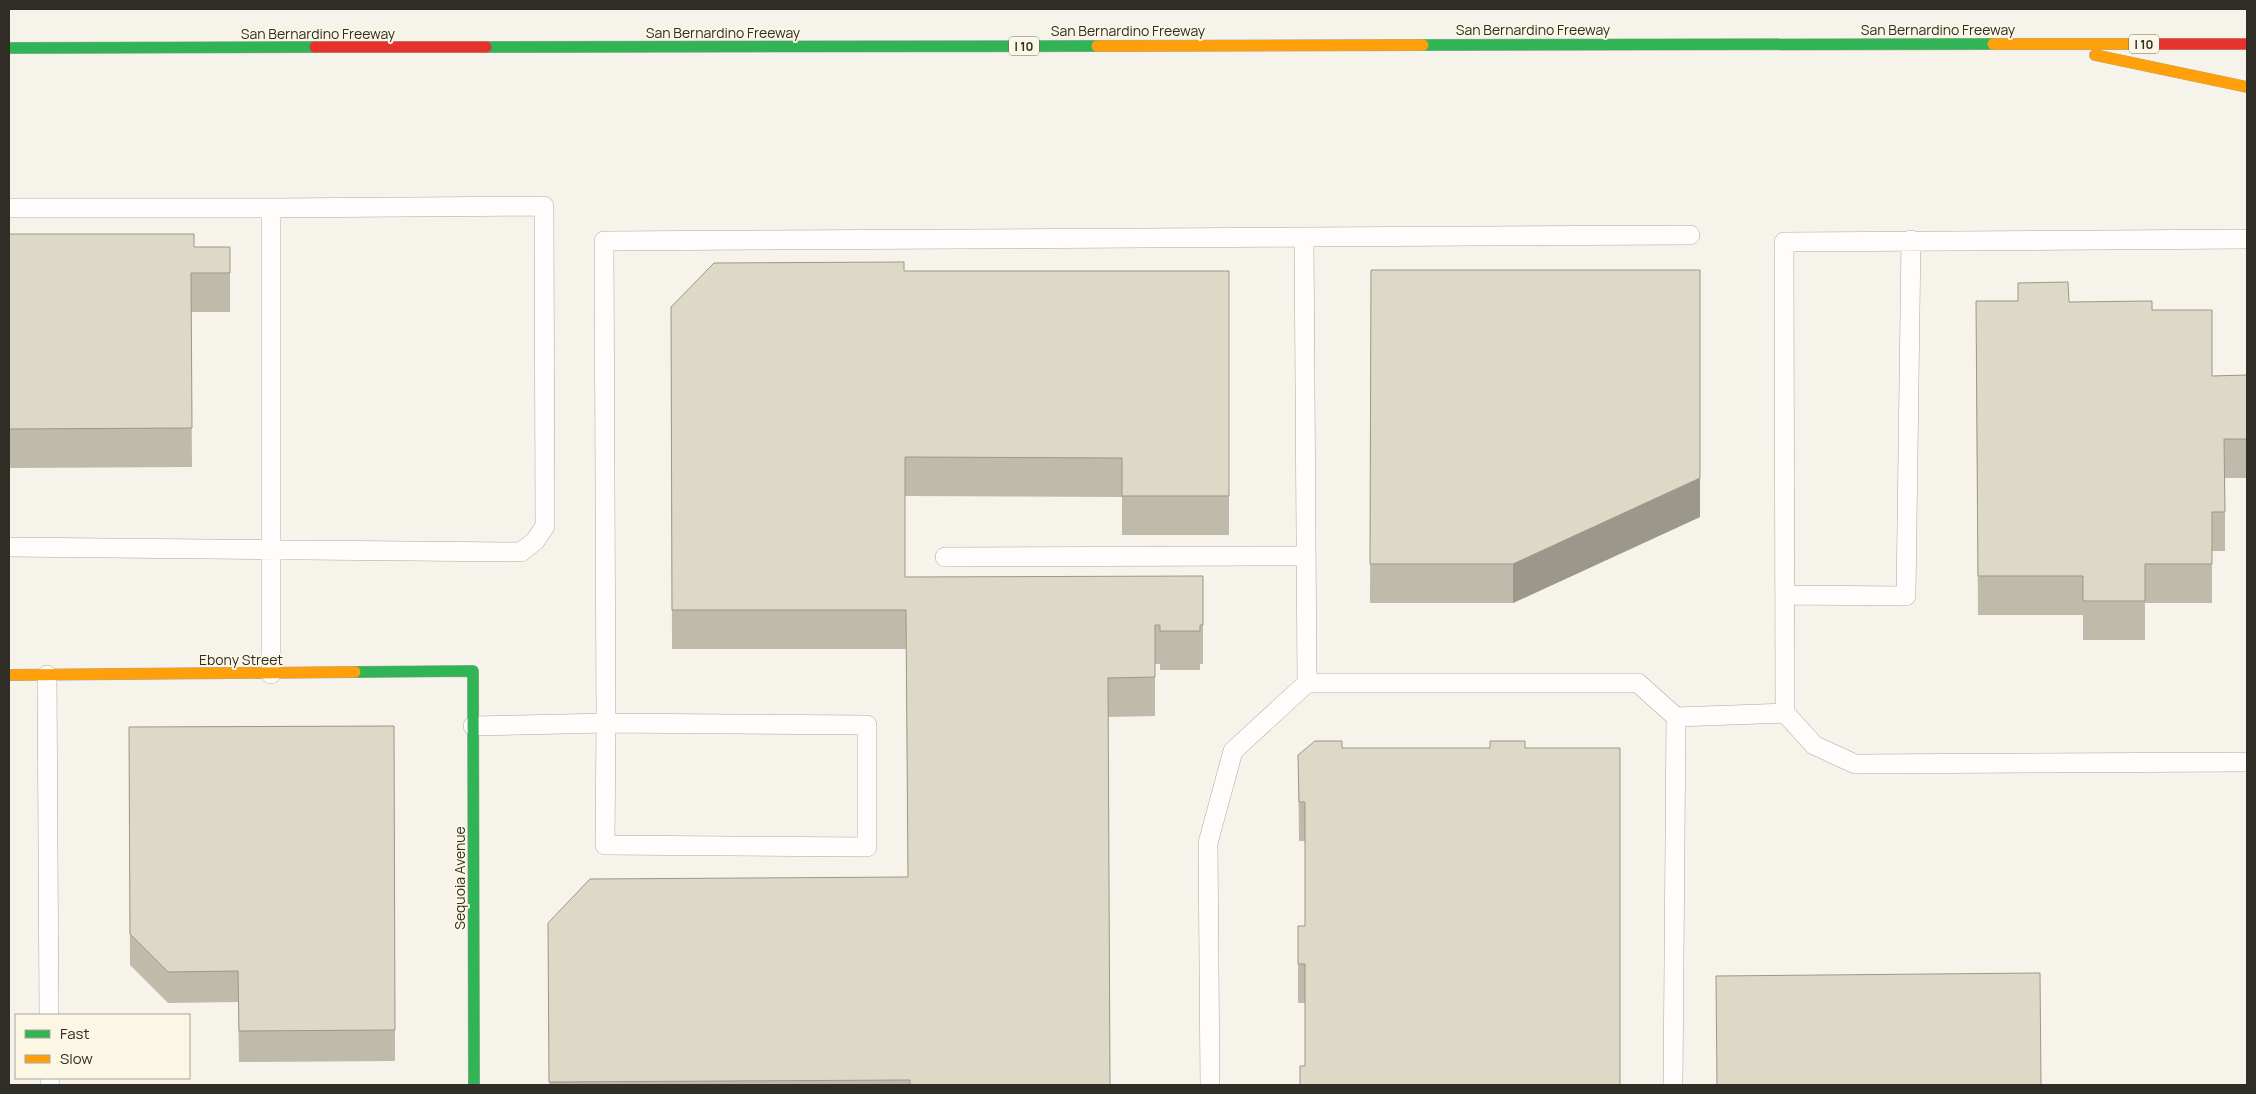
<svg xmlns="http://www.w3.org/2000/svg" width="2256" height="1094" font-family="Manrope,sans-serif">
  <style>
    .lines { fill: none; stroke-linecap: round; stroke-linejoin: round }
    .lane-casing { stroke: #aba8a1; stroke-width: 20 }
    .fast-casing { stroke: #aba8a1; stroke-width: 12 }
    .slow-casing { stroke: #aba8a1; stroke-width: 12 }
    .jam-casing { stroke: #aba8a1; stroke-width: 12 }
    .lane { stroke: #fefdfc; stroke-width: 19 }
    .fast { stroke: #30b455; stroke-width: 11 }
    .slow { stroke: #ff9f0a; stroke-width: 11 }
    .jam { stroke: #e5322d; stroke-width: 11 }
    .wall { fill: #bfbaaa }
    .shaded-wall { fill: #9b978b }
    .building { fill: #ded8c6; stroke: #9b978b }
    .labels { text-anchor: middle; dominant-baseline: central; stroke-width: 4; stroke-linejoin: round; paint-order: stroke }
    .shield { fill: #fcf6e4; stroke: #6c695f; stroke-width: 1 }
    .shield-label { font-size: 12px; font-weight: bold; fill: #2f2d26 }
    .street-label { font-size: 14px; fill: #2f2d26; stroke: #fcf6e4 }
  </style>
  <rect width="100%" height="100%" fill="#f6f3ea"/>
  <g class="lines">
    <g class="lane-casing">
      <path id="lane" d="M9 208H271V674
        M1304 237 1690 235
        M9 547 521 552 535 541 545 526 544 206 271 208
        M945 557 1305 556
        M1786 595 1906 596 1911 240
        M47 675 49 1015
        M1307 683H1638L1676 717 1673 1085
        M1785 713 1814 745 1855 764 2247 762
        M1676 717 1785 713 1784 242 2247 239
        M606 723 867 725V847L605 845Z
        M473 726 606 723 604 241 1304 237 1307 683 1233 751 1208 843 1210 1085
        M50 1078V1085"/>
    </g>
    <g class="fast-casing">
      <path id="fast" d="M1423 45 1993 44
        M486 47 1097 46
        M9 48 315 47
        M355 672 473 671 474 1085"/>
    </g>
    <g class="slow-casing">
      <path id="slow" d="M1993 44H2160
        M1097 46 1423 45
        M2095 55 2247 87
        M9 675 355 672"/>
    </g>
    <g class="jam-casing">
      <path id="jam" d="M2160 44H2247
        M315 47H486"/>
    </g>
    <use href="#lane" class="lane"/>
    <use href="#fast" class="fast"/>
    <use href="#slow" class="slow"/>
    <use href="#jam" class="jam"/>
  </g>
  <path class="wall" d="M9 234 194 247H230V312H191L192 467 9 468Z
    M1371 270 1700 517 1513 603H1370Z
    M904 271H1229V535H1122V497L905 496V577L1203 625V664H1200V670H1160V664H1155V716L1108 717 1110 1085H549L548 923 908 877 906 649H672L671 307Z
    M2069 302 2152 310 2212 376 2247 375V478H2225V551H2212V603H2145V640H2083V615H1978L1976 340Z
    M394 726 395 1061 239 1062 238 1002 168 1003 130 965 129 727Z
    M1525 741 1305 1066V1003H1298V926H1305V841H1299L1298 755 1342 748H1490Z"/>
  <path class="shaded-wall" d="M1700 478V517L1513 603V564Z"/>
  <path class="building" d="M9 234H194V247H230V273H191L192 428 9 429Z
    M904 262V271H1229V496H1122V458L905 457V577L1203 576V625H1200V631H1160V625H1155V677L1108 678 1110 1085H910V1080L549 1082 548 923 590 879 908 877 906 610H672L671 307 714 263Z
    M1371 270H1700V478L1513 564H1370Z
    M2068 282 2069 302 2152 301V310H2212V376L2247 375V439H2224L2225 512H2212V564H2145V601H2083V576H1978L1976 301H2018V283Z
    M394 726 395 1030 239 1031 238 971 168 972 130 934 129 727Z
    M1315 741H1342V748H1490V741H1525V748H1620V1085H1300V1066H1305V964H1298V926H1305V802H1299L1298 755Z
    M2040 973 2041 1085H1717L1716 976Z"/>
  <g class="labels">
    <g class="shield">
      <rect x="2129" y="34.5" width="30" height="19" rx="4"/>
      <rect x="1009" y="36.5" width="30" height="19" rx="4"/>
    </g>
    <g class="shield-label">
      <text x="2144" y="44">I 10</text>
      <text x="1024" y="46">I 10</text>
    </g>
    <g class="street-label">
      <text x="1533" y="29">San Bernardino Freeway</text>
      <text x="1938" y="29">San Bernardino Freeway</text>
      <text x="1128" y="30">San Bernardino Freeway</text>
      <text x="723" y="32">San Bernardino Freeway</text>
      <text x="318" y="33">San Bernardino Freeway</text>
      <text x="241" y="659">Ebony Street</text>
      <text transform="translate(459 878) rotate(-90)">Sequoia Avenue</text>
    </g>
  </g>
  <rect width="2256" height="1094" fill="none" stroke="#2f2d26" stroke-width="20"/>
  <rect x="15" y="1014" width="175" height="65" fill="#fcf6e4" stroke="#aaa698"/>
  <rect x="25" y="1030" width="25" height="8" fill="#30b455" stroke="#aaa698"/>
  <text x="60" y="1039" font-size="15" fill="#2f2d26">Fast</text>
  <rect x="25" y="1055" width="25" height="8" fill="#ff9f0a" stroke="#aaa698"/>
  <text x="60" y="1064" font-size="15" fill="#2f2d26">Slow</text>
</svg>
